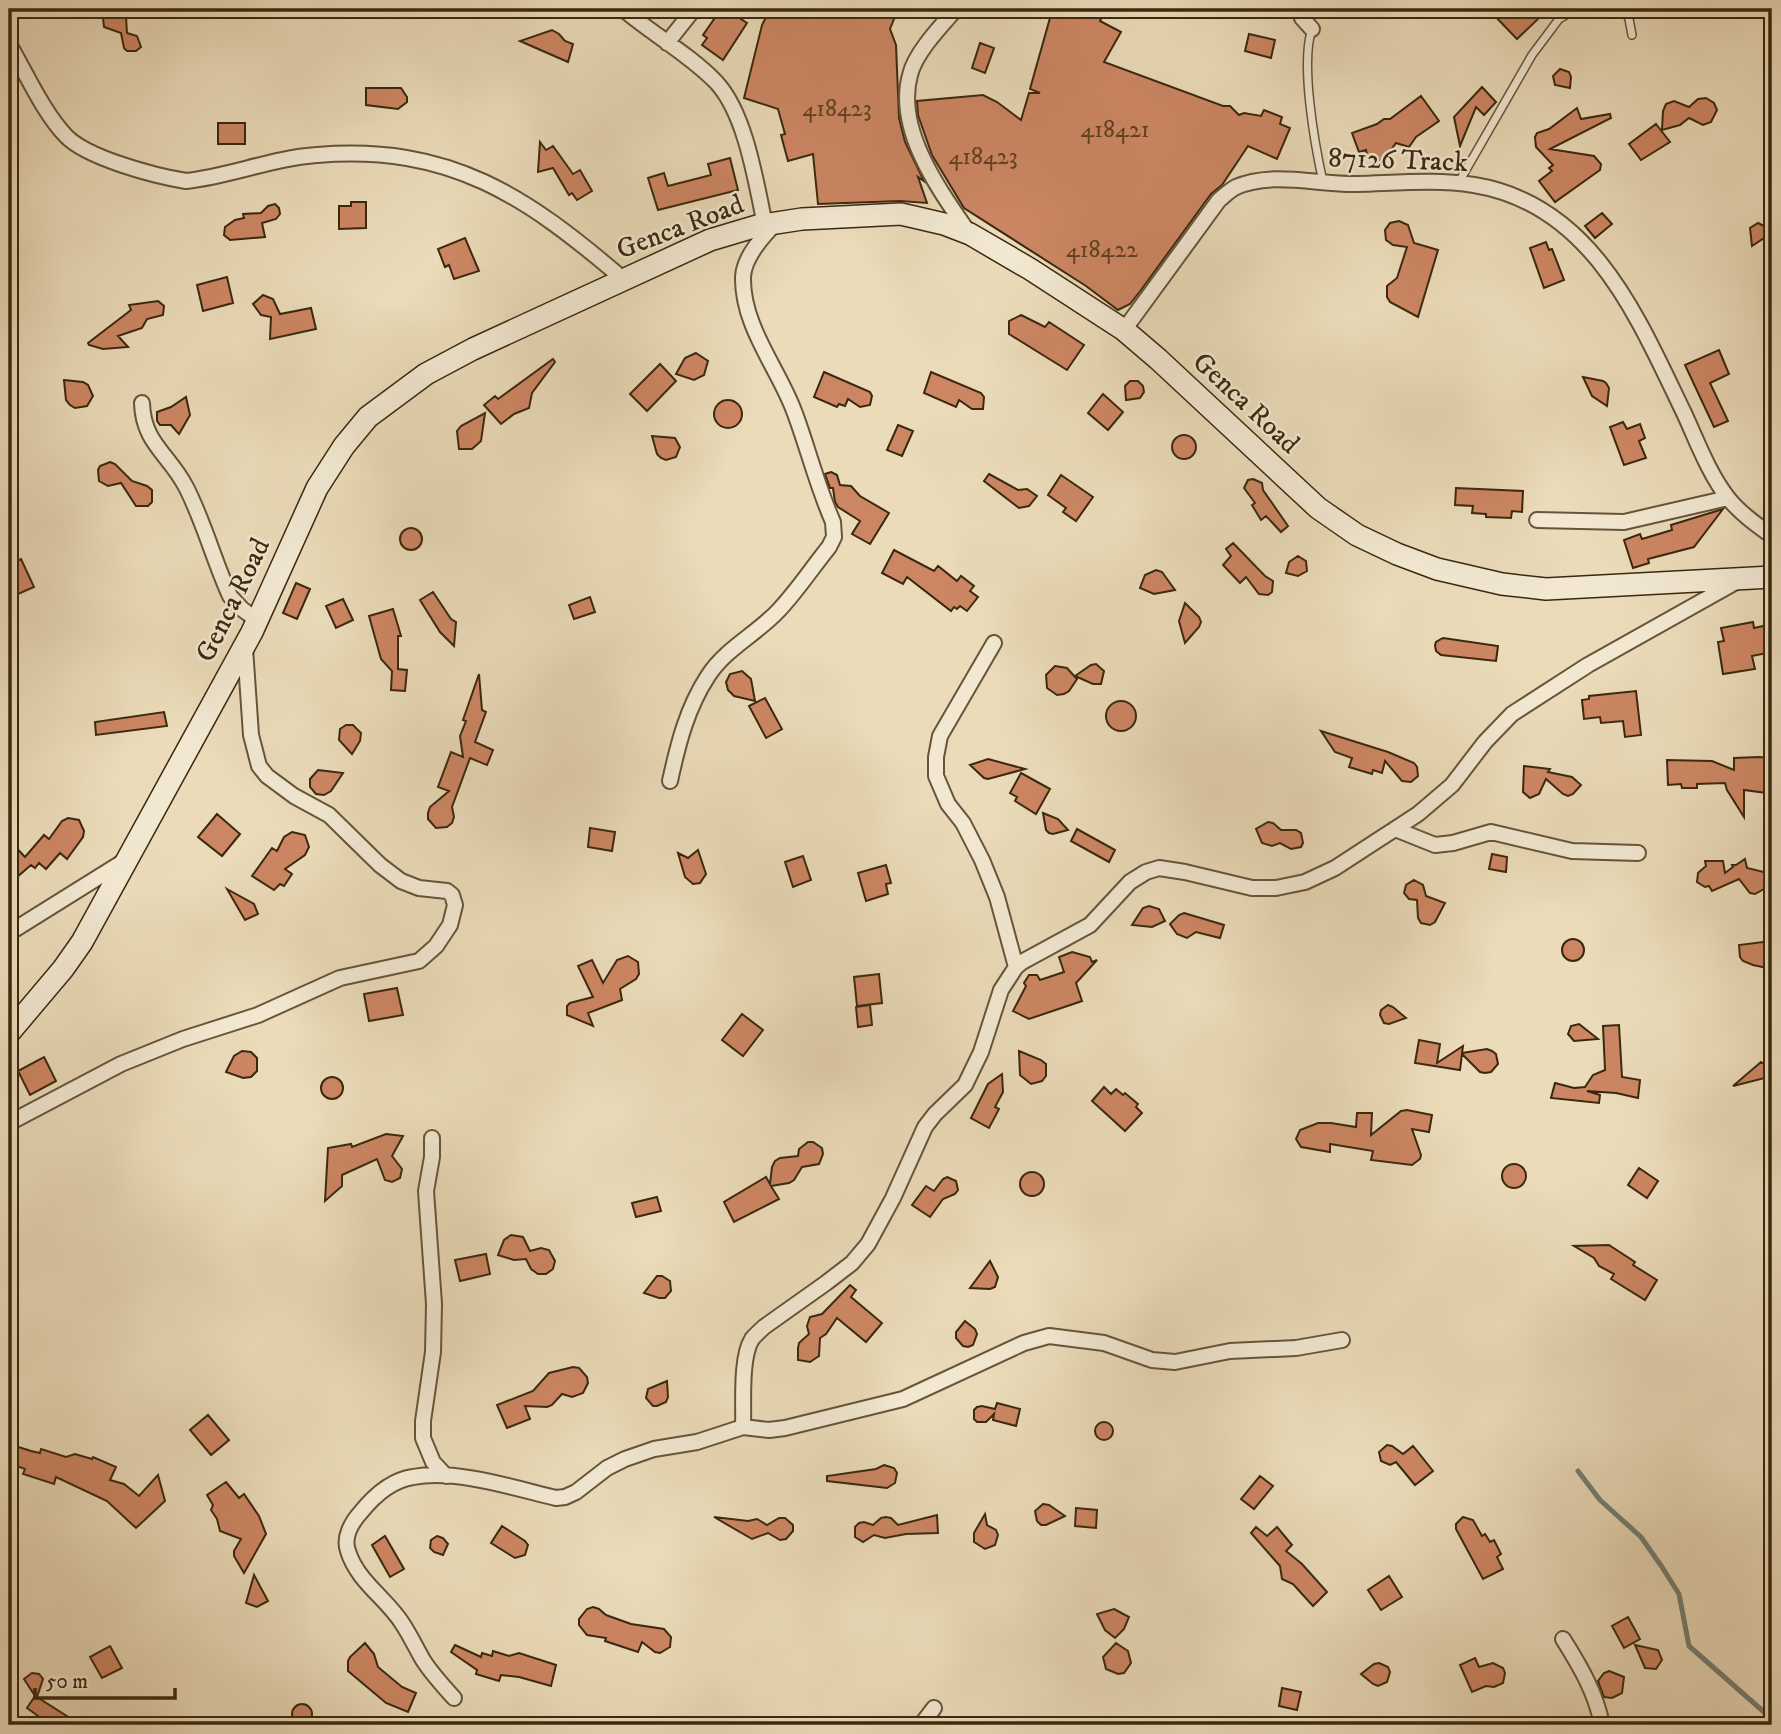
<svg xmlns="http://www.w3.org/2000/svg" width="1781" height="1734" font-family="'IM FELL DW Pica',serif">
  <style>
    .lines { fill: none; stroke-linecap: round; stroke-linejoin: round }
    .stream { stroke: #747f73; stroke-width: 5 }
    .building { fill: #cd8663; stroke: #3a280e; stroke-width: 2 }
    .lane-casing { stroke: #665539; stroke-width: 10 }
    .street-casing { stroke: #665539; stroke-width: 18 }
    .secondary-casing { stroke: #3a280e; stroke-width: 24 }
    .lane { stroke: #f2e8d2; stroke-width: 7 }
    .street { stroke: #f2e8d2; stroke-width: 14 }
    .secondary { stroke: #f2e8d2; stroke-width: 21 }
    .labels { text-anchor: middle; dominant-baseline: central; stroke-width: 5; stroke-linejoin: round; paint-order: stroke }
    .number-label { font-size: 24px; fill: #5f4023 }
    .street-label { font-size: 28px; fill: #3a280e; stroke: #f2e8d2 }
  </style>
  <rect width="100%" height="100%" fill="#ebdbb9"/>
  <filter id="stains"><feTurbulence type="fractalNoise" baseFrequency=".00286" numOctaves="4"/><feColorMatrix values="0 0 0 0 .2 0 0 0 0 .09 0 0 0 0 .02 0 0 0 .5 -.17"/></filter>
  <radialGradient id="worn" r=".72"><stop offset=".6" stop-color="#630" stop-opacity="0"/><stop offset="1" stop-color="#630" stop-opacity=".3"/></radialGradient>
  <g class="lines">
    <path class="stream" d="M1578 1471 1600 1500 1641 1537 1662 1567 1679 1594 1689 1646 1764 1712 1772 1723"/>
  </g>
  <path class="building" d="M102 9H123L126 16 127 33 137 36 141 47 136 51H127L124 48 121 33 104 27Z
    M721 9H726L747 23 723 60 702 45 707 38 703 35Z
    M770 9H898L890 29 896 45 899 118 905 142 924 181 918 177 927 203 900 201 818 204 813 154 788 161 781 135 785 134 778 109 744 98 762 25Z
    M1055 9H1065L1076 15 1079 10 1085 13 1088 9 1102 17 1100 21 1121 32 1104 62 1223 106H1230L1239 115 1244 113 1261 116 1264 110 1282 117 1280 124 1290 128 1277 159 1248 146 1222 185 1211 194 1141 290 1130 304 1118 310 1086 286 964 208 932 155 918 115 917 101 983 95 997 102 1021 120 1029 93H1040L1030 89 1050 18Z
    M1488 9H1529L1538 19 1517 39Z
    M552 30 559 34 565 41 573 44 568 62 520 41Z
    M1249 34 1275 40 1271 58 1245 51Z
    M980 43 994 48 985 73 972 68Z
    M1560 69 1569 72 1571 77 1570 88 1555 85 1553 76Z
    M1482 87 1496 102 1484 115 1476 107 1460 146 1454 117Z
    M366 88H401L407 97V102L398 109 366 105Z
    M1421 96 1439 121 1416 137 1409 147 1396 143 1383 161 1367 155 1366 150 1359 152 1352 133 1377 124 1384 119H1390Z
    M1706 98 1714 103 1717 110 1711 122 1703 125 1689 118 1680 125 1662 130 1663 111 1666 104 1674 101 1689 107 1698 99Z
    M1577 108 1581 119 1610 114 1611 118 1550 149 1594 156 1601 164 1600 170 1555 202 1539 181 1552 171 1549 168 1553 165 1536 147 1535 137 1537 133 1549 129Z
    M218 123H245V144H218Z
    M1656 124 1670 142 1641 160 1629 144Z
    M540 142 546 150 553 146 573 174 580 170 592 191 577 200 572 193 569 195 553 168 538 172Z
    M730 158 738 190 658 210 648 178 664 173 668 186 711 175 708 164Z
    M351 202H366V228L339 229V206H351Z
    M275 204 279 208 280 214 276 219 262 223 265 237 230 240 224 235 225 227 235 220 244 218 243 214 261 213 268 206Z
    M1602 213 1612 224 1595 238 1585 226Z
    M1399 221 1408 225 1414 243 1438 250 1418 317 1390 302 1387 297V286L1397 278 1407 247 1393 245 1386 240 1385 230 1390 223Z
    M1758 223 1766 227 1767 236 1752 246 1750 228Z
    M465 238 479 271 454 279 449 265 445 267 438 249Z
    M1546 242 1549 250 1552 249 1564 280 1544 288 1530 248Z
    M227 277 233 303 203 311 197 285Z
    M263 295 273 299 280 314 311 308 316 329 270 339 271 317 261 315 253 304Z
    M158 301 164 306 163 315 147 319 142 328 118 336 128 347 103 349 89 345 88 343 131 310 129 305Z
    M1021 315 1045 327 1049 322 1084 345 1067 370 1009 334V321Z
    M1719 350 1729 374 1710 383 1728 421 1714 427 1685 365Z
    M696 353 708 361 704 375 694 380 676 374 685 358Z
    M553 359 555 362 532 393 529 408 514 414 501 424 484 405 495 396 498 399Z
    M660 364 676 381 647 411 630 394Z
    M824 372 870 392 872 396 870 405 860 407 848 399 845 406 839 404 837 407 814 397Z
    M931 372 981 393 984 397 983 409H972L959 400 956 407 924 393Z
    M1583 377 1603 381 1606 383 1609 388 1607 406 1592 396Z
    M64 380 83 382 88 385 93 396 87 406 75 408 70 405 66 400Z
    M1130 381H1138L1143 386 1144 392 1140 398 1126 400 1125 386Z
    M1103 394 1123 412 1108 430 1088 413Z
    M186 397 190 415 179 434 171 425H160L157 421V412L171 407Z
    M714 414a14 14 0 1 1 28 0a14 14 0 1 1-28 0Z
    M485 413 481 441 472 449H459L457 431 461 426Z
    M1623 422 1627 429 1640 424 1645 438 1639 441 1646 458 1624 465 1610 427Z
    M898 425 913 431 902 456 887 450Z
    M1172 447a12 12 0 1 1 24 0a12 12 0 1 1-24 0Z
    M652 436 675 438 680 447 676 457 666 460 661 458 657 454Z
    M110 462 115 464 132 481 147 486 152 490V502L148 506H136L121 483 108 486 99 481 98 470 100 466Z
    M831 472 837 475 840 485 851 486 860 496 889 513 870 544 852 534 860 521 838 507 835 502 833 488H830L825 474Z
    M989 474 1018 490 1027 489 1037 496 1029 506 1019 508 984 481Z
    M1061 475 1093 497 1076 521 1063 512 1066 508 1048 495Z
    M1253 479 1262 483 1263 490 1288 526 1281 532 1266 516 1261 520 1252 505 1255 503 1244 488 1248 480Z
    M1456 488 1523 491 1522 512 1512 511 1511 518 1486 517V514L1472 513 1473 506 1455 505Z
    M1723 509 1694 547 1648 559 1649 563 1633 568 1624 540 1640 534 1642 539 1672 530 1671 525Z
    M400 539a11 11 0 1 1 22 0a11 11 0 1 1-22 0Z
    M1233 543 1265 576 1273 581 1272 592 1268 595 1259 594 1246 577 1240 583 1223 565 1231 556 1226 549Z
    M894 550 934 571 938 566 957 581 961 576 974 586 970 591 978 597 967 611 960 606 957 609 954 607 951 611 907 577 903 584 882 573Z
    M1298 556 1306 561 1307 571 1298 576 1286 573 1289 562Z
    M21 559 34 587 9 598V565Z
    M1156 570 1162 572 1175 590 1154 594 1140 588 1145 575Z
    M296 583 310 589 297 619 283 613Z
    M433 592 451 619 456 622 454 646 440 632 420 600Z
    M590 597 595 612 574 619 569 605Z
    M343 599 353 620 336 628 326 606Z
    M1185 603 1199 617 1201 622 1199 627 1185 643 1179 621Z
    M393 609 401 636H398V669L407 670 405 691 391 690 392 671 381 659 369 616Z
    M1753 622 1754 628 1772 624V652L1752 656 1755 669 1723 674 1718 642 1724 641 1721 628Z
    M1443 638 1498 646 1496 661 1441 655 1436 651 1435 645 1436 642Z
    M1096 664 1104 671 1101 684H1093L1075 676 1091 665Z
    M1055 666 1067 668 1077 679 1069 691 1064 694 1057 695 1047 688 1046 675Z
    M742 671 751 679 755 701 734 696 728 690 726 682 730 674Z
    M479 674 482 710 486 712 475 742 493 750 487 765 470 758 452 807 454 817 452 823 447 827 436 828 428 819V813L430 807 449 791 438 787 451 752 463 757 460 736 466 721 463 720Z
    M1636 691 1641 735 1625 737 1623 721 1601 723 1600 717 1584 719 1582 700 1589 699V696Z
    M765 698 782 729 766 738 749 706Z
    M1106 716a15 15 0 1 1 30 0a15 15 0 1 1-30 0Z
    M164 712 167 726 96 735 95 722Z
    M346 725H353L361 733 360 741 352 754 339 740 340 729Z
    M1321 731 1388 752 1414 763 1417 767 1418 776 1411 782 1402 781 1385 761 1382 773 1373 770 1372 774 1349 767 1352 758 1335 752Z
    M1759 757 1770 758 1767 793 1744 790V817L1727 790 1725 783 1697 784V788H1682L1681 784 1668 785 1667 760 1712 761 1734 770V758Z
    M988 759 1025 769 988 779 984 778 970 765Z
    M1524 766 1550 769 1548 772 1572 777 1581 785 1573 794 1568 796 1563 794 1546 779 1539 794 1530 798 1523 792Z
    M318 770 343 773 331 791 324 795 316 794 310 787V779Z
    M1021 773 1050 789 1036 814 1015 801 1017 797 1010 793Z
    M1043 813 1058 819 1068 830 1053 834 1049 833 1046 830Z
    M217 814 240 834 222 856 198 837Z
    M68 818 79 820 84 831 83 837 67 859 60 853 46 869 39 863 35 868 31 865 9 884V840L25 857 44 835 49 839 62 821Z
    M1268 822 1273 823 1281 830H1296L1301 833 1303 843 1301 847 1291 849 1280 843 1272 846 1262 843 1256 829Z
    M590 828 615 832 612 851 588 847Z
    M1077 829 1115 850 1109 862 1071 841Z
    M292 832 305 835 309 847 305 855 285 869 292 874 284 886 280 884 274 890 252 876 272 848 277 851 284 837Z
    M698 850 706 874 700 883 693 884 685 877 678 853 688 858Z
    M1492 854 1507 857 1506 872 1489 869Z
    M803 856 811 880 793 887 785 862Z
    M1745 859 1747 868 1772 874V890L1764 889 1755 894 1750 893 1739 879 1712 891 1709 886 1705 887 1697 882 1698 873 1706 866 1705 861H1723L1725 873 1733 867 1732 865H1736Z
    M886 865 891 883 886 884 888 894 866 901 858 873Z
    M1414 880 1423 885 1426 896 1445 903 1435 922 1430 925 1421 923 1418 918 1417 900 1409 899 1404 893 1406 885Z
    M227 889 254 904 258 914 245 920Z
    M1149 906 1159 909 1165 921 1152 927 1132 925 1143 908Z
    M1184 913 1224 925 1220 938 1196 932 1187 938 1177 934 1170 924 1179 915Z
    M1562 950a11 11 0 1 1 22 0a11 11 0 1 1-22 0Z
    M1763 942 1772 944V969L1753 965 1743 961 1740 957 1739 945Z
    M1072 952 1090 957 1092 962 1097 960 1076 983 1082 1001 1029 1019 1013 1011 1026 986 1024 983 1029 975H1037L1040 980 1064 972 1059 957Z
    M628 956 638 962 639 974 636 979 620 989 622 1000 588 1013 593 1026 567 1015V1006L570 1003 593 997 578 966 592 960 603 983 617 960Z
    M879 974 882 1003 857 1006 854 977Z
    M397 988 403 1015 369 1021 364 994Z
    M870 1005 872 1025 858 1027 856 1007Z
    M1388 1005 1393 1007 1406 1018 1389 1024 1384 1023 1380 1015 1381 1010Z
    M742 1014 763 1030 743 1056 722 1040Z
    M1579 1024 1598 1039 1574 1041 1568 1034 1571 1026Z
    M1619 1025 1622 1077 1640 1080 1638 1098 1616 1093 1587 1091 1600 1095 1599 1103 1551 1098 1555 1083 1574 1088 1585 1087 1593 1075 1605 1070 1603 1026Z
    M1419 1040 1440 1044 1437 1063 1463 1046 1462 1053 1487 1049 1492 1051 1496 1054 1498 1064 1491 1072 1485 1073 1480 1072 1462 1054 1460 1070 1415 1063Z
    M242 1051 251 1052 257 1058V1071L251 1077 243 1078 226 1072 234 1056Z
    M1019 1051 1041 1060 1046 1064V1076L1042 1081 1031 1084 1020 1075Z
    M44 1057 56 1081 30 1095 18 1071Z
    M1761 1062 1768 1067 1769 1071 1765 1078 1733 1086Z
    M1002 1074 1003 1092 995 1107 999 1109 989 1128 971 1118 988 1084Z
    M321 1088a11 11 0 1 1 22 0a11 11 0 1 1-22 0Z
    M1104 1087 1111 1094 1116 1089 1123 1095 1125 1093 1138 1104 1136 1107 1142 1113 1125 1131 1092 1101Z
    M1407 1110 1432 1115 1429 1132 1412 1129 1421 1155 1420 1159 1412 1165 1371 1160 1373 1151 1330 1144V1152L1301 1147 1296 1139 1300 1130 1318 1123H1331L1356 1127 1357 1113H1372L1371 1135 1401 1111Z
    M386 1134 403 1136 392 1156 402 1169 400 1178 392 1182 385 1180 377 1159 342 1175V1186L325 1201 328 1148 351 1144 352 1147Z
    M808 1142H813L822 1148 823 1154 819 1164 802 1167 794 1180 789 1183 771 1186 779 1199 734 1222 724 1202 766 1177 770 1184 772 1167 775 1161 780 1158 798 1156 799 1149Z
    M1502 1176a12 12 0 1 1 24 0a12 12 0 1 1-24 0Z
    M1639 1168 1658 1181 1647 1198 1628 1185Z
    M1020 1184a12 12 0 1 1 24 0a12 12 0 1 1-24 0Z
    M947 1177 956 1181 958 1190 955 1194 943 1199 930 1217 912 1205 926 1186 934 1191 943 1179Z
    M657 1197 661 1211 636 1217 632 1203Z
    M511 1235 523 1237 530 1251 541 1248 549 1250 555 1261 553 1269 546 1274H538L531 1269 526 1259 514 1260 498 1255 504 1240Z
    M1609 1245 1635 1262 1633 1265 1657 1280 1645 1300 1611 1279 1614 1274 1599 1266 1594 1258 1574 1246Z
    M486 1254 490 1274 460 1281 455 1260Z
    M990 1261 998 1277 995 1287 990 1289 970 1288Z
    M657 1276H662L670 1281 671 1291 665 1298H659L644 1293Z
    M850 1285 856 1290 851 1297 882 1323 866 1342 837 1318 826 1334 820 1338 819 1356 810 1362 798 1360V1348L799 1343 809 1334 807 1326 810 1317 822 1314Z
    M965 1321 975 1329 977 1334 973 1345 968 1347 963 1346 956 1338V1332Z
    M573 1367 579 1368 587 1377 588 1383 583 1393 572 1397 562 1394 552 1405 547 1407 525 1406 530 1419 507 1428 497 1405 533 1391 549 1373Z
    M667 1381 668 1397 666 1402 657 1406H653L646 1398 648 1389Z
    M997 1403 1020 1409 1016 1426 993 1420 994 1414 986 1422H977L974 1419V1410L977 1407 982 1406 995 1409Z
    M208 1415 229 1440 211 1455 190 1430Z
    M1095 1431a9 9 0 1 1 18 0a9 9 0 1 1-18 0Z
    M9 1444 31 1451 40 1453 41 1449 66 1457 75 1454 92 1459 93 1457 116 1467 110 1480 124 1484 139 1496 158 1475 165 1501 136 1528 107 1501 56 1477 54 1484 23 1474 25 1469 9 1463Z
    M1387 1445 1392 1446 1403 1454 1413 1446 1433 1471 1415 1485 1396 1462 1390 1465 1381 1461 1379 1452Z
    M884 1465 894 1468 897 1473 895 1483 887 1488 827 1481V1476L876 1469Z
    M1260 1476 1273 1486 1254 1509 1241 1499Z
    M226 1482 239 1498 244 1494 259 1516 266 1534 244 1573 234 1556V1551L241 1539 220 1531 217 1519 211 1510 213 1505 207 1495Z
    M1043 1504 1049 1505 1065 1516 1046 1525H1041L1037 1521 1035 1511Z
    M1076 1508 1097 1510 1096 1528 1075 1526Z
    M985 1514 987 1525 996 1530 998 1535 995 1545 985 1549 974 1542V1533Z
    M937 1515 938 1533 906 1534 885 1538 874 1535 863 1542 855 1537V1527L859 1523 864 1522 873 1525 881 1518 886 1517 891 1518 898 1525Z
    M714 1517 748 1521 757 1519 767 1525 779 1518H785L793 1525V1531L786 1539 780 1540 768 1533 752 1539Z
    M1463 1517 1473 1520 1482 1536 1485 1534 1490 1542 1494 1540 1501 1554 1497 1557 1503 1569 1483 1579 1456 1529V1524Z
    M502 1526 525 1541 528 1545 525 1555 515 1558 491 1543Z
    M1256 1527 1267 1536 1277 1527 1292 1545 1286 1551 1302 1564 1327 1592 1313 1606 1293 1584 1282 1579 1280 1566 1251 1533Z
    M385 1536 404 1569 390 1577 372 1545Z
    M437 1536 443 1538 448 1544 443 1555 434 1552 430 1548 431 1540Z
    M254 1575 268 1601 257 1607 246 1603Z
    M1389 1576 1402 1597 1381 1610 1368 1590Z
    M593 1607 599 1609 606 1615 631 1624 664 1629 671 1637 670 1647 660 1653 655 1652 642 1642 638 1652 605 1641 606 1638 587 1635 579 1625V1619L587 1609Z
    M1114 1609 1129 1617 1124 1629 1115 1638 1105 1630 1097 1614Z
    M1628 1617 1640 1639 1624 1648 1612 1626Z
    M365 1643 374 1654 378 1667 402 1687 416 1693 408 1712 386 1703 348 1671V1661L350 1657Z
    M1116 1643 1128 1651 1131 1663 1124 1673 1118 1674 1106 1669 1103 1657Z
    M455 1645 481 1657 482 1653 492 1656 493 1651 509 1656 519 1653 556 1665 551 1686 519 1677 501 1675 499 1681 476 1674 477 1670 451 1652Z
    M1635 1645 1658 1650 1662 1660 1656 1669 1645 1668Z
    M110 1646 122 1668 102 1678 90 1657Z
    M1475 1658 1479 1667 1493 1663 1503 1668 1505 1673 1503 1683 1494 1687 1486 1686 1472 1692 1460 1665Z
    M1379 1663 1388 1667 1390 1672 1387 1682 1378 1686 1373 1684 1361 1674 1374 1664Z
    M1609 1671 1624 1677 1622 1693 1612 1698 1604 1697 1598 1681 1604 1673Z
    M32 1673 39 1674 43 1679 37 1697 81 1725H32L38 1716 27 1708 35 1696 24 1679Z
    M1282 1688 1301 1692 1297 1710 1279 1706Z
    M292 1714a10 10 0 1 1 20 0a10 10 0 1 1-20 0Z"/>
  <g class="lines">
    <g class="lane-casing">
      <path id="lane" d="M1624 9 1629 19 1632 35
        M1312 29C1300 63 1315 146 1323 182
        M1459 182 1532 55 1559 19 1576 9"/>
    </g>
    <g class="street-casing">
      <path id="street" d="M623 9C652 34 689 54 716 82 746 114 756 183 765 225
        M956 9C941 26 915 53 910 75 895 130 940 191 969 233
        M1300 9 1302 18 1312 29
        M667 43 694 9
        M9 44C26 73 43 112 66 136 87 158 155 176 186 181 230 176 273 158 317 155 450 144 526 196 623 279
        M1124 330 1219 200C1224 196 1230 190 1236 187 1272 171 1319 185 1357 184 1396 183 1436 179 1474 185 1592 204 1638 318 1684 413 1697 441 1709 474 1728 498 1740 513 1757 525 1772 536
        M142 403C143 443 169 454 186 487 204 522 214 561 230 596L242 609 257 620
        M1537 520 1624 522 1728 498
        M994 643 940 736 936 757V776L948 804 963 823 982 860 997 897 1016 967
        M670 781C678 744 687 708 708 676 726 648 757 634 779 610 797 591 812 568 829 547L834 537 833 522C817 486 808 448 794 411 778 368 742 326 743 277 744 257 762 237 776 223
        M1395 829 1435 845 1453 843 1491 832 1572 851 1638 853
        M9 933 126 860
        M9 1123 121 1064 183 1039 258 1015 340 978 419 961 436 946 450 925 455 905 452 895 447 891 419 888 401 881 380 865 329 815 294 796 267 776 259 766 251 735 245 648
        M432 1138V1157L426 1191 434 1304 433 1352 423 1421V1438L433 1462 446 1476
        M743 1427C744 1405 740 1358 752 1339 755 1335 760 1331 764 1327L826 1283 852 1263 868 1244 893 1198 925 1127 935 1114 965 1085 981 1052 1001 990 1016 967 1022 962 1090 925 1130 882 1146 872 1159 868 1185 872 1252 888H1276L1305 882 1335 868 1418 814 1452 785 1485 742 1512 714 1588 665 1736 582
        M1563 1639C1580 1666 1596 1693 1602 1725
        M454 1698C443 1686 432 1674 423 1660 416 1648 410 1635 402 1623 386 1598 357 1581 348 1551 343 1537 352 1522 361 1512 374 1496 392 1480 413 1477 456 1469 514 1488 556 1498L565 1497 576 1492 607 1468 625 1459 654 1449 697 1442 743 1427 769 1430 785 1428 903 1399 1024 1343 1049 1336 1104 1343 1152 1360 1175 1362 1230 1351 1296 1348 1342 1340
        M921 1725 934 1708"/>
    </g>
    <g class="secondary-casing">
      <path id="secondary" d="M9 1033 63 969 82 942 252 632 317 488 344 446 368 417 426 374 473 349 710 240 757 226 802 219 901 214 944 224 970 234 1030 269 1124 330 1158 359 1318 508 1357 535 1397 554 1437 569 1502 584 1546 589 1772 577"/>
    </g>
    <use href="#lane" class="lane"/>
    <use href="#street" class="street"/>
    <use href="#secondary" class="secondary"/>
  </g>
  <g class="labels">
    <g class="number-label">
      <text x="837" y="109">418423</text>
      <text x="1115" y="130">418421</text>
      <text x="983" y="157">418423</text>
      <text x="1102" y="250">418422</text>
    </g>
    <g class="street-label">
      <text transform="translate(1398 160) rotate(2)">87126 Track</text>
      <text transform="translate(680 227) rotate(-21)">Genca Road</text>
      <text transform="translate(1246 403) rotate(43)">Genca Road</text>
      <text transform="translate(233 600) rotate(-64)">Genca Road</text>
    </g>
  </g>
  <rect width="1781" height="1734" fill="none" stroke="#ebdbb9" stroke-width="35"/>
  <rect x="10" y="10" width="1760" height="1713" fill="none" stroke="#3a280e" stroke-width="3.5"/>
  <rect x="18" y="18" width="1746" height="1699" fill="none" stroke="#3a280e" stroke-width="2"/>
  <path d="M35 1688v10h140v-10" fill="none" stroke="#3a280e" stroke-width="3.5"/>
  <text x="46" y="1688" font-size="21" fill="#3a280e" stroke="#f2e8d2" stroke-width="5" paint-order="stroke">50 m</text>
  <rect width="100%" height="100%" filter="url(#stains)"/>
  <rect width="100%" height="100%" fill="url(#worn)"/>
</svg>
